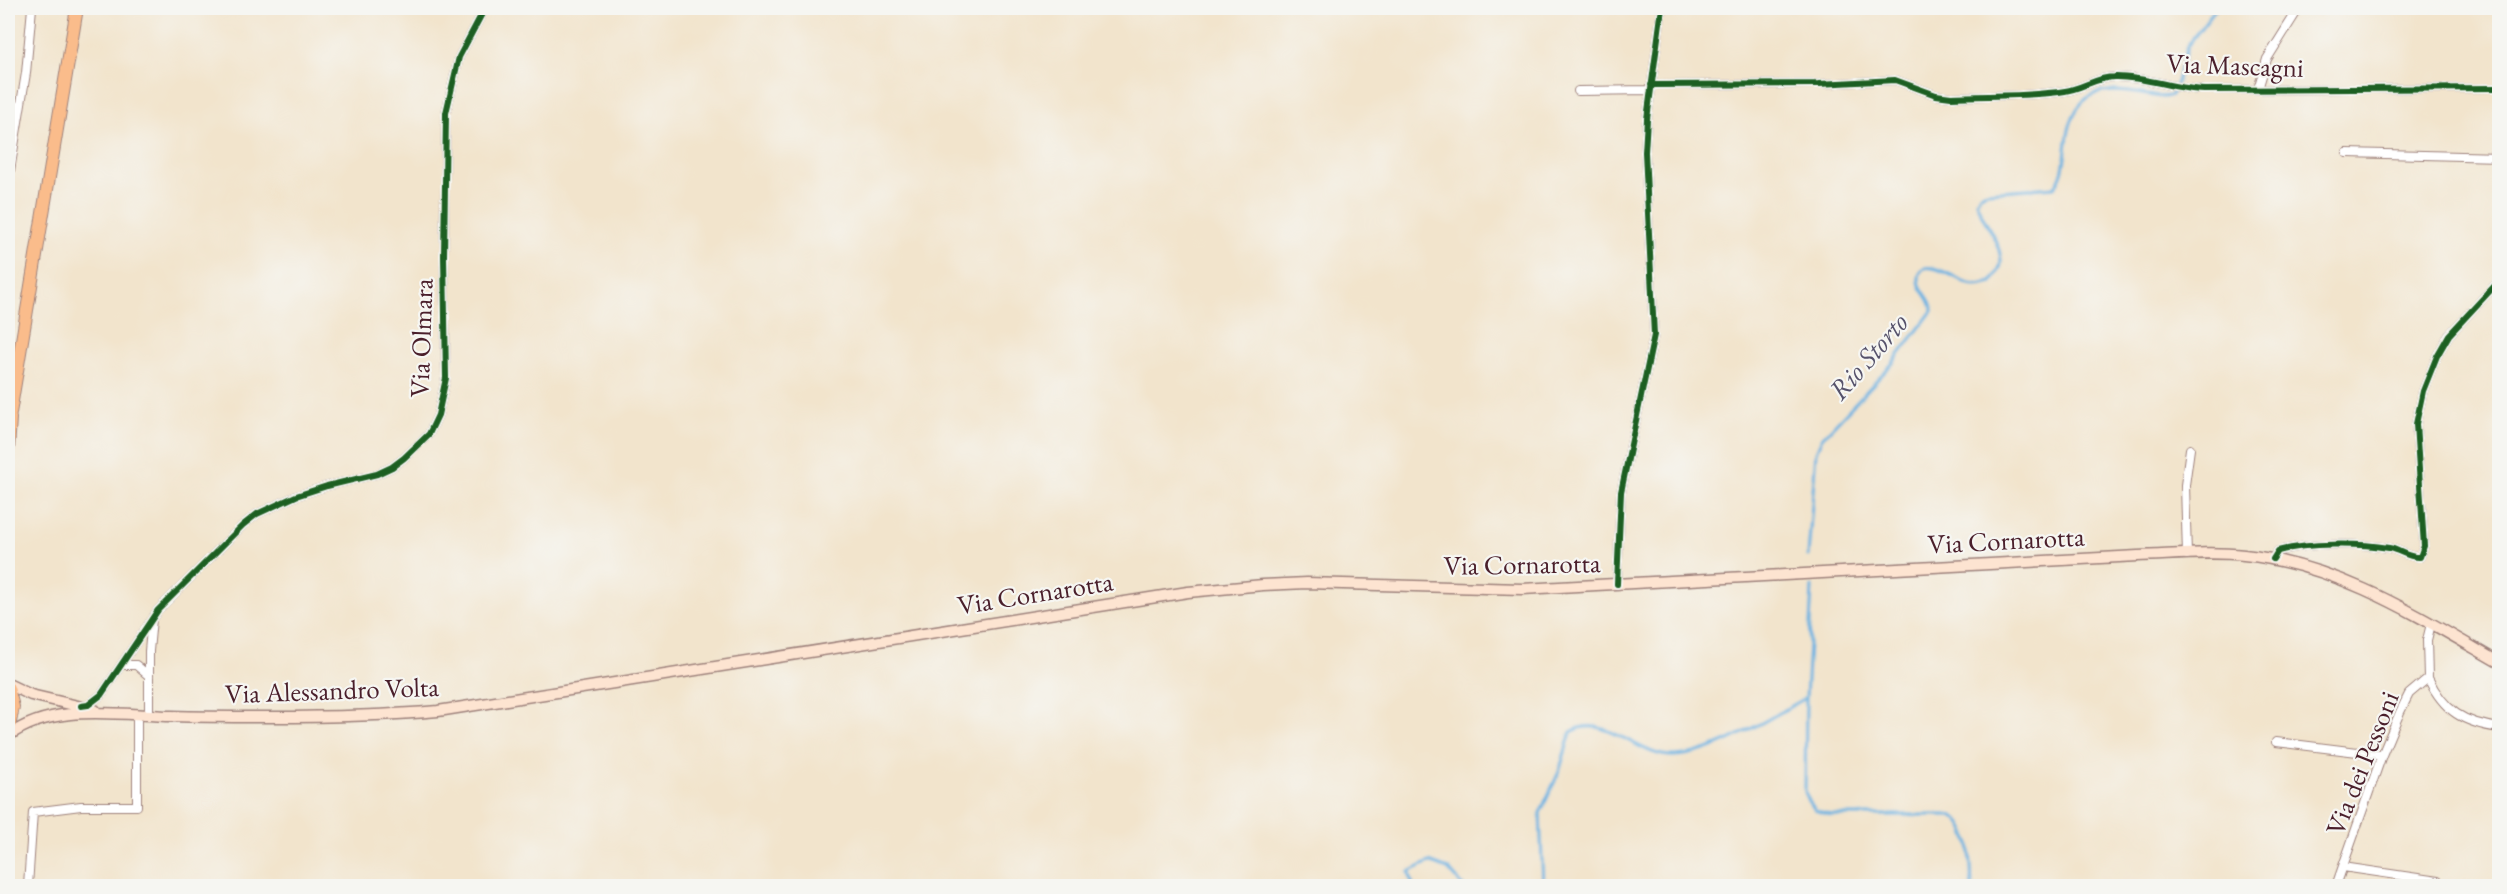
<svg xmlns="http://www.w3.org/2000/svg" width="2507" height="894" font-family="'EB Garamond',serif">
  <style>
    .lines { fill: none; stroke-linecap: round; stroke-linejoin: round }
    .stream { stroke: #6bb2e2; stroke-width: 3 }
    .minor-casing { stroke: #9e827c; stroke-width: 10 }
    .secondary-casing { stroke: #9e827c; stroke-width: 13 }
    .primary-casing { stroke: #9e827c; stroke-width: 14 }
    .minor { stroke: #fff; stroke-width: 8 }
    .secondary { stroke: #fde4d1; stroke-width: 10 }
    .primary { stroke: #fabc8b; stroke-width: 12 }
    .cycleway-casing { stroke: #f6f6f2; stroke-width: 10 }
    .cycleway { stroke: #1b5e20; stroke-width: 6 }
    .labels { text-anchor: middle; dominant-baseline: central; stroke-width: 4.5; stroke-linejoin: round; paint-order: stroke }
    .street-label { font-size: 27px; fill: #4a1f2b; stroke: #f6f6f2 }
    .water-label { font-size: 28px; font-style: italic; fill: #56526b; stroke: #f6f6f2 }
  </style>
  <rect width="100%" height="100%" fill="#f6f6f2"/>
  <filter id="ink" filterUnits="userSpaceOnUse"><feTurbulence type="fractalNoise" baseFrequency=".0167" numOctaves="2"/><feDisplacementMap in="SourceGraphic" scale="12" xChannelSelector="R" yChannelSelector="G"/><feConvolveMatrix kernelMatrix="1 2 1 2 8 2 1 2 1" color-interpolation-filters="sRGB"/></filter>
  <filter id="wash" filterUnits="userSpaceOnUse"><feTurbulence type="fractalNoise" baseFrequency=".008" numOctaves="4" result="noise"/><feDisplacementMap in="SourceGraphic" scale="24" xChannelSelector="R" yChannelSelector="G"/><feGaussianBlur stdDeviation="1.35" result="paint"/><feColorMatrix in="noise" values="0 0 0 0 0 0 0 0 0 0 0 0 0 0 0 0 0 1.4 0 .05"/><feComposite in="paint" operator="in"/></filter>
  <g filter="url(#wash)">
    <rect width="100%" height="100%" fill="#f2e4cc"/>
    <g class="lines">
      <path class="stream" d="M1808 556 1816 452 1822 438 1892 364 1932 311C1933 299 1920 292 1919 281 1917 250 1961 282 1969 284 1977 286 1984 284 1992 282 1995 277 2000 270 2001 264 2002 243 1982 221 1976 201L1980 195 1987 192 2054 187C2070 171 2062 137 2075 113 2089 84 2122 90 2148 95 2156 96 2164 99 2171 95L2177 82 2187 46 2216 8
        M1812 587 1806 698 1805 792 1809 801 1815 810 1830 815H1952C1974 829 1970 864 1972 886
        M1413 886 1409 872 1429 862 1448 869 1463 886
        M1543 886 1540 813 1559 772 1571 732C1605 711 1637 758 1675 756 1714 755 1770 717 1806 698"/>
    </g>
  </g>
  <g filter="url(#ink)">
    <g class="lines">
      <g class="minor-casing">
        <path id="minor" d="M1651 85 1819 84 1895 80 1936 95 1951 97C1988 95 2028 97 2065 91 2082 89 2097 77 2114 77 2144 76 2174 89 2204 90L2500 88
          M2258 89 2267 59 2299 8
          M1578 91 1650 90
          M2347 153 2500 157
          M8 183 26 73 32 8
          M2187 555 2185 485 2190 449
          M2273 559 2278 551C2308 543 2358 543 2389 548 2400 550 2408 558 2420 557L2424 546 2416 424 2423 391 2437 356 2449 335 2500 280
          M1617 584 1621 492 1654 335 1645 152 1647 119 1662 8
          M121 665H136L149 676
          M2428 678C2444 711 2463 723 2500 728
          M81 706 88 705 101 695 158 610 243 525 257 514 296 496 327 486 377 474 392 467 404 458 429 434 438 415 446 378 444 256 446 113 459 57 485 8
          M149 715V651L152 619
          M2276 742 2382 755
          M2343 867 2438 881
          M28 886 33 812 81 806H137V715
          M2336 886 2382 755 2400 712 2409 694 2428 678 2427 640 2431 624"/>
      </g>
      <g class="secondary-casing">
        <path id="secondary" d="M8 684 31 695 95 710
          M8 736C54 702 118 715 172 716 204 717 237 717 269 717 326 717 381 716 438 711L1188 592 1263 585 1307 583 1522 589 2138 556C2173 555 2209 551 2244 555 2339 565 2418 616 2500 663"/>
      </g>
      <g class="primary-casing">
        <path id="primary" d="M8 425 77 8
          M8 450 10 418
          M8 688 13 707 8 732"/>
      </g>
      <use href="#minor" class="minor"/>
      <use href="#secondary" class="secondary"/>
      <use href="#primary" class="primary"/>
      <g class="cycleway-casing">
        <path id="cycleway" d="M1651 85 1819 84 1895 80 1936 95 1951 97C1988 95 2028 97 2065 91 2082 89 2097 77 2114 77 2144 76 2174 89 2204 90L2500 88
          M2273 559 2278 551C2308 543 2358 543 2389 548 2400 550 2408 558 2420 557L2424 546 2416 424 2423 391 2437 356 2449 335 2500 280
          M1617 584 1621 492 1654 335 1645 152 1647 119 1662 8
          M81 706 88 705 101 695 158 610 243 525 257 514 296 496 327 486 377 474 392 467 404 458 429 434 438 415 446 378 444 256 446 113 459 57 485 8"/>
      </g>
      <use href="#cycleway" class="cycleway"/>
    </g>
  </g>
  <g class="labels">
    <g class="street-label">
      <text transform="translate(2235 65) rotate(2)">Via Mascagni</text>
      <text transform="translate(421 338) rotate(-88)">Via Olmara</text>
      <text transform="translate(2006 540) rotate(-3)">Via Cornarotta</text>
      <text transform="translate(1522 564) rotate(-1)">Via Cornarotta</text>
      <text transform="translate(1035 593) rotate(-9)">Via Cornarotta</text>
      <text transform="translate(332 690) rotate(-2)">Via Alessandro Volta</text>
      <text transform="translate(2362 763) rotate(-68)">Via dei Pessoni</text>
    </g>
    <g class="water-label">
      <text transform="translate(1868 356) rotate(-49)">Rio Storto</text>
    </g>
  </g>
  <rect width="2507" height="894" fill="none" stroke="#f6f6f2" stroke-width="30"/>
</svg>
